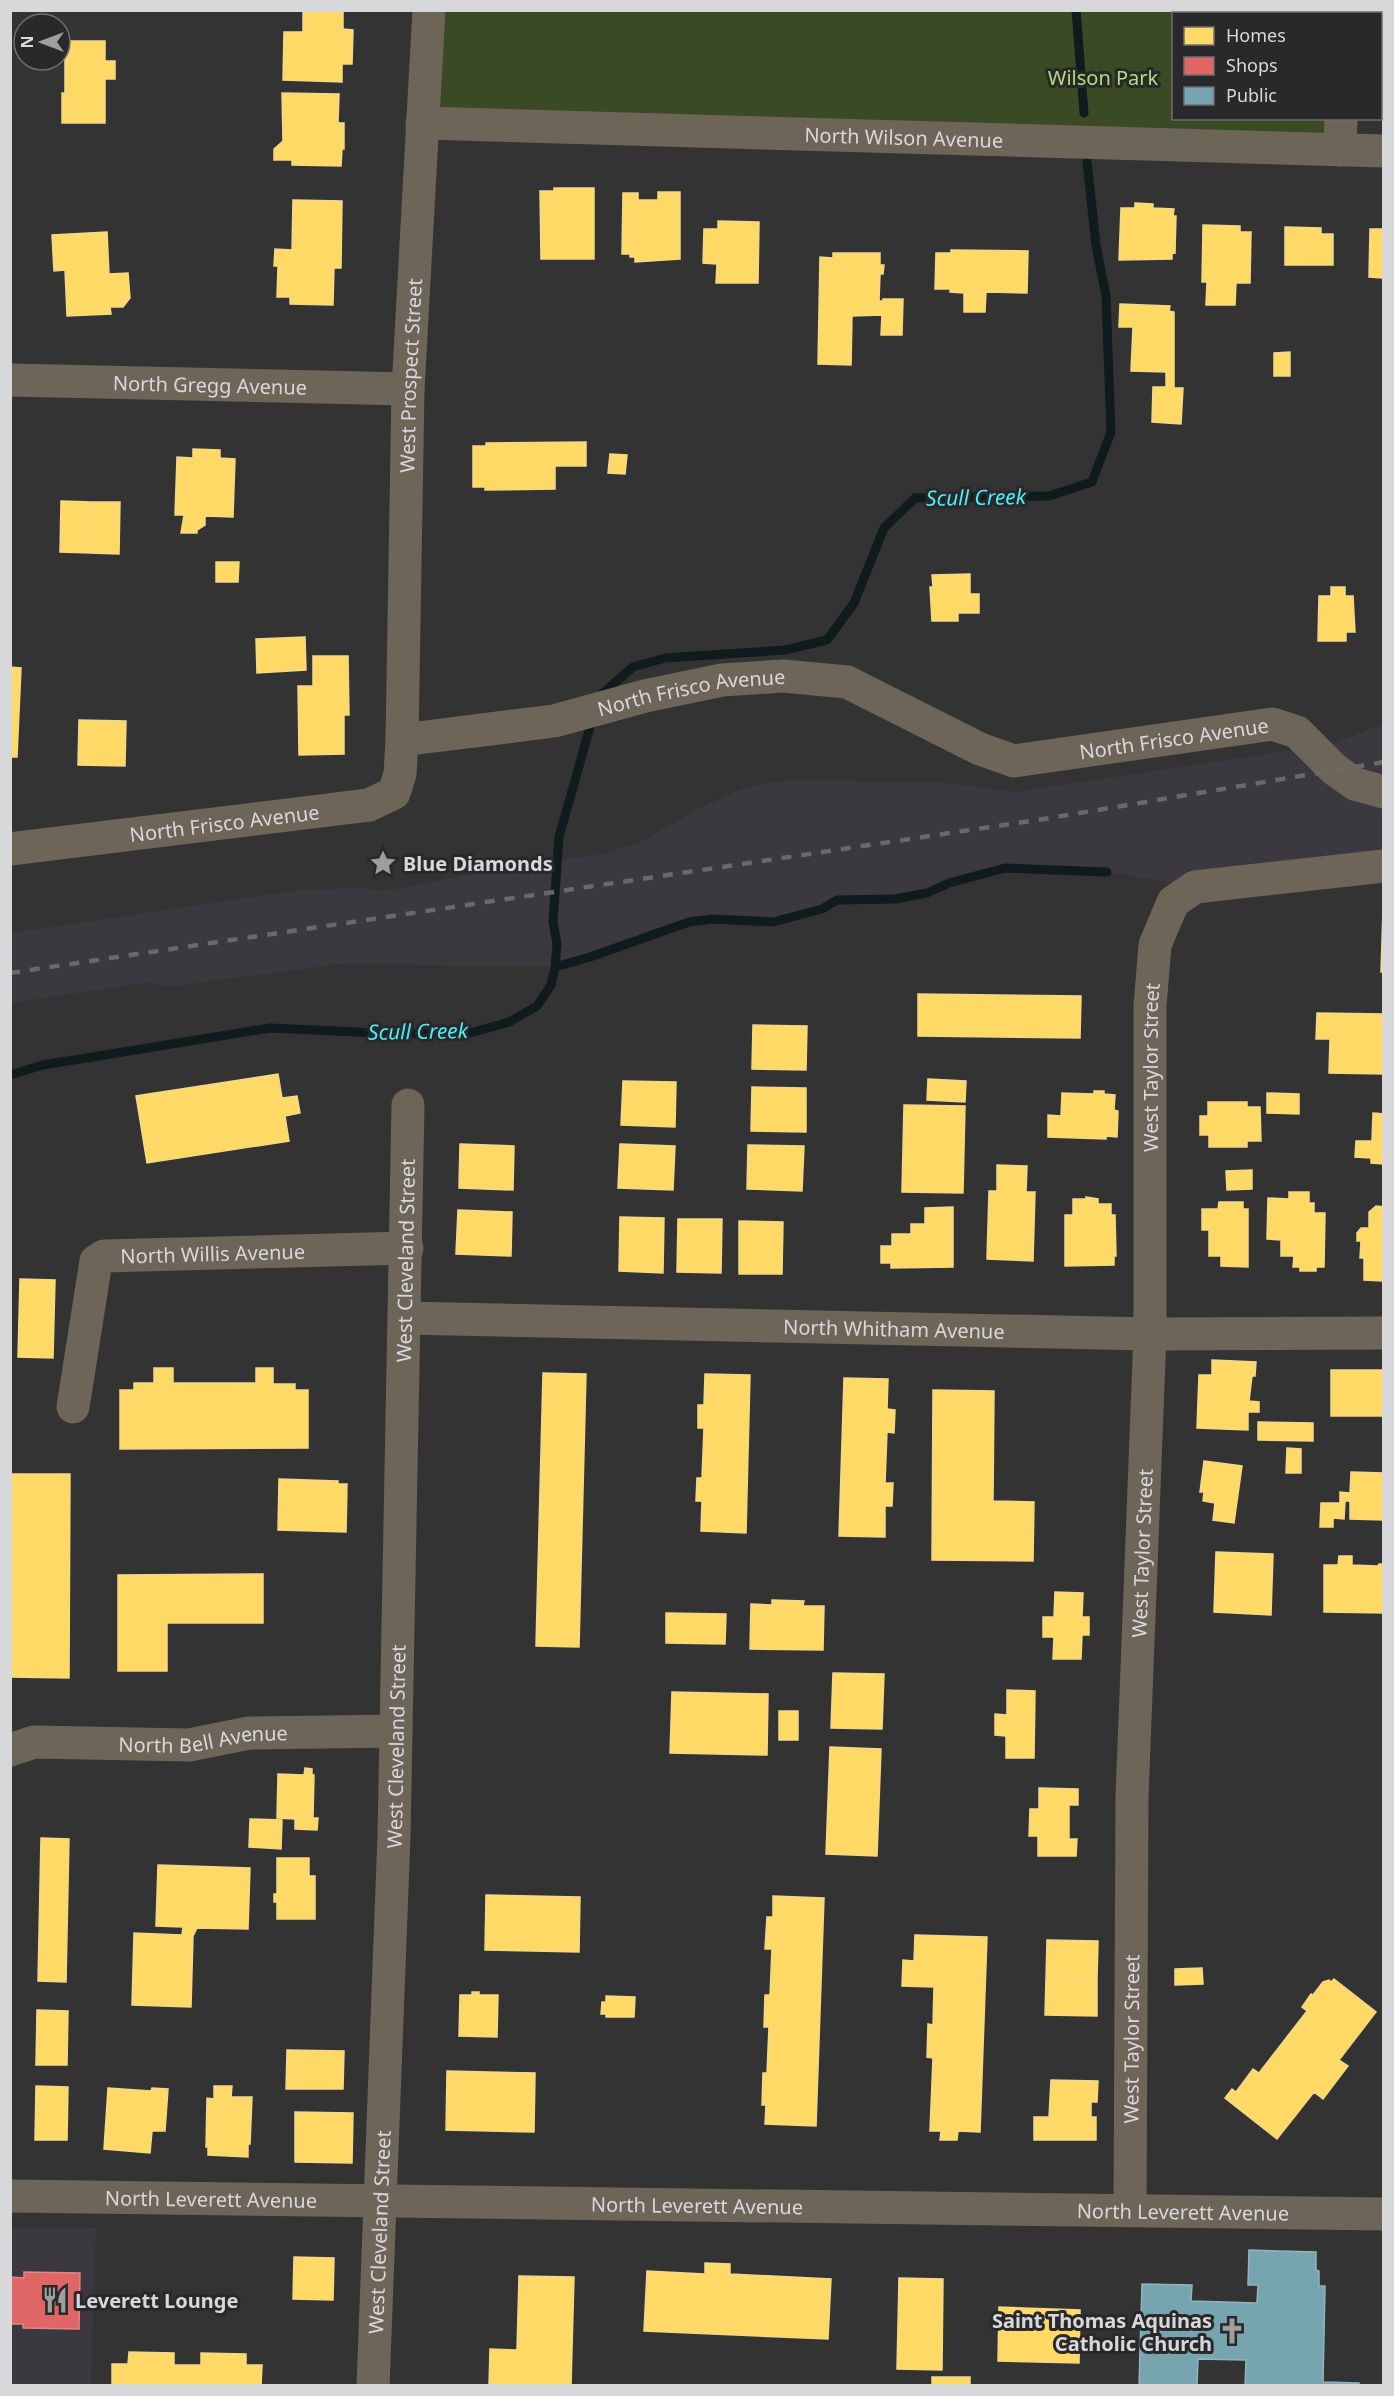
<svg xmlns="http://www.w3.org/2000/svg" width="1394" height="2396" font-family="'Noto Sans',sans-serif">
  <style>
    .built { fill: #3b383f }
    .green { fill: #3a4a25 }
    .homes { fill: #ffd966; stroke: #f3d888; stroke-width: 1.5 }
    .shops { fill: #e06666; stroke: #de8888; stroke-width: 1.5 }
    .public { fill: #76a5af; stroke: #93b4bc; stroke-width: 1.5 }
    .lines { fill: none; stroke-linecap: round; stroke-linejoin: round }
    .stream { stroke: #0f1b1c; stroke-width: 9 }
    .minor { stroke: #6e6559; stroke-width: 33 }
    .rail { stroke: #6c6863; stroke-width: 4.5; stroke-dasharray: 10 10; stroke-linecap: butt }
    .labels { text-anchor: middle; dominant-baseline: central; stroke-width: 6; stroke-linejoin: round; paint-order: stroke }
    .park-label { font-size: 20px; fill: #b2dc7e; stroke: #29282b }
    .street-label { font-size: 20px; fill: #d8d7d9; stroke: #29282b }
    .poi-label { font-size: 20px; font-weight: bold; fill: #d8d7d9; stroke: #29282b; text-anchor: start }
    .water-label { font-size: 21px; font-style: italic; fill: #4eecf7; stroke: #29282b }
  </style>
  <rect width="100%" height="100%" fill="#333334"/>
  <path class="built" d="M1383 724V866L1195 887 1107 872 1005 868 949 883 927 893 895 899 837 900 822 909 773 922 713 919 689 922 590 957 555 967 340 964 167 987 150 982 11 1003V933L300 890 362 888 374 891 391 890 493 870 602 854 640 842 704 806 744 788 786 780 823 779 884 783 937 782 1015 792 1333 744Z
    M11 2228H96L91 2385 11 2386Z"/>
  <path class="green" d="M429 11H1344V14H1174V118L1341 119 1340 150 422 123Z"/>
  <path class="homes" d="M303 10H343V29L353 30 352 64H342V82L283 80 284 32H303Z
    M65 41H105V61H115V79H105V123H62V93H65Z
    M282 93 339 94 338 123H344V149H342L341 166 292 165V160H274V149L283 141Z
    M554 188H594V259H541L540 191H554Z
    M658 192H680V259L635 262V257H630V254H622L623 193H638V200H658Z
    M293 200 342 201 341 268H334L333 305 290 304V297H277L278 266H274L275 249 292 250Z
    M1135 203 1153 204V208L1174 209 1173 216H1176L1175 253 1172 252V259L1119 260 1121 208H1135Z
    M718 221 759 222 758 283H716L717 264 703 263 704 229H718Z
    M1203 225 1240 226V232H1251L1250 283H1236L1235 305H1206L1207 282H1202Z
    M1285 227 1321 228V234H1333V265H1285Z
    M1370 229H1384V321L1383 278 1369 277Z
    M107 232 109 274 128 273 130 298 123 307H110L111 314 67 316 65 270 54 271 52 235Z
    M951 250 1028 251 1027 293 986 292 985 312H964V293L950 292V289H935L936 253H951Z
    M833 253H880V265H884L883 274H880L879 301H883V299H903L902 335H881L882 315 852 316 851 365 818 364 820 257 833 258Z
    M1120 304 1170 306 1169 311 1174 312V388H1183L1181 424 1152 422 1153 387H1166V372L1131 371 1133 327H1119Z
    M1290 352V376H1274V353Z
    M586 442V466H555V489L485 490V487H473V446H486V443Z
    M193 449 220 450V458L235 459 233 517 205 516V525L197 530V533H181L184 515H175L177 457 193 458Z
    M610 454 627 455 625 474 608 473Z
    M61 501 91 502 90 553 60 552Z
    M91 502H120L119 554 90 553Z
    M216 562H239L238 582H216Z
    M970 574V594H979V613H958V621H932L930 587H933L932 575Z
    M1331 587H1345V596H1353L1355 632H1346V641H1318L1319 596H1331Z
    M305 637 306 670 257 673 256 639Z
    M313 656H348L349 715H344V754L299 755 298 686H313Z
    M10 667 21 668 17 757H10Z
    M79 720 126 721 125 766 78 765Z
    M1383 910H1384V972H1381Z
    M918 994 1081 996 1080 1038 918 1036Z
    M1317 1013 1384 1014V1074L1329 1073 1330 1039H1316Z
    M753 1025 807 1026 806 1070 752 1069Z
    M278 1074 282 1098 297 1096 300 1113 285 1116 289 1141 147 1163 136 1096Z
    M928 1079 966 1081 965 1102 927 1100Z
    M623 1081 676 1082 675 1127 621 1125Z
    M752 1087 806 1088V1132L751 1131Z
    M1094 1091H1104V1094L1115 1095 1114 1110 1118 1111 1117 1137 1106 1136V1139L1048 1137V1115L1061 1116 1062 1093 1094 1094Z
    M1267 1093 1299 1094V1114L1267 1113Z
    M1208 1102H1247V1107H1260L1261 1141H1247V1147H1209V1135H1200V1116H1208Z
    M904 1105 965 1106 963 1193 902 1192Z
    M1373 1113 1384 1114V1164L1371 1163V1158L1355 1157 1356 1141H1372Z
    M460 1144 514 1146 513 1190 459 1188Z
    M620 1144 675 1146 673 1190 618 1188Z
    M748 1145 804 1146 802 1191 747 1189Z
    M997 1165 1027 1166 1026 1192H1035L1033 1261 987 1259 989 1191H997Z
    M1252 1170V1189L1227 1190 1226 1171Z
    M1289 1192H1309V1203H1314V1213H1325L1324 1267H1316V1271H1300V1267H1293L1294 1256H1281V1240L1267 1239 1268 1198 1289 1199Z
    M1086 1197 1098 1199V1204H1111V1215H1115L1116 1256H1114V1265L1065 1266V1215H1073V1199H1086Z
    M1219 1202H1243V1209H1248V1267L1221 1266V1256H1209V1230H1202V1209H1218Z
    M1376 1206 1384 1207 1383 1281 1364 1280V1258H1360L1361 1241H1357V1233L1361 1228H1369V1212Z
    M953 1207V1267L891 1268V1263H881V1246H892V1234H911V1224H925V1208Z
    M458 1210 512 1212 511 1256 456 1254Z
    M620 1217 664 1218 663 1273 619 1271Z
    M678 1219H722L721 1273 677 1272Z
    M739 1221 783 1222 782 1274H739Z
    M20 1279 55 1280 53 1358 18 1357Z
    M1212 1360 1256 1362 1255 1376H1252L1249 1401 1259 1402V1412H1248V1430L1197 1428 1199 1375H1212Z
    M154 1368H173V1383H256V1368H273V1384H295V1390H308V1448L120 1449V1390H134V1383H154Z
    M1331 1370H1384V1416H1331Z
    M543 1373 586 1374 579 1647 536 1646Z
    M705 1374 750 1375 746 1533 701 1531 702 1501H696L697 1478H702L704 1428H698V1405H704Z
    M844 1378 888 1379 887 1409 895 1410 894 1433 887 1432 885 1483H893L892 1506H885V1537L839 1536Z
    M933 1390 994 1391 993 1501 1034 1502 1033 1561 932 1560Z
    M1258 1422 1313 1423V1441L1258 1440Z
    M1287 1448 1301 1449V1473H1286Z
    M1204 1461 1242 1466 1234 1523 1213 1520 1215 1503 1203 1501 1204 1492H1200Z
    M1351 1472 1384 1473V1520L1350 1519V1501H1345L1344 1519 1333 1518V1527H1320L1321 1503H1340V1492L1350 1493Z
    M10 1474H70L69 1678 10 1677Z
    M279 1479 338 1481V1484H347L346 1532 278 1530Z
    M1216 1552 1273 1554 1271 1615 1214 1612Z
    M1339 1556H1352V1565L1378 1566 1379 1564H1384V1613L1324 1612V1565H1338Z
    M263 1574V1623H167V1671H118V1575Z
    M1055 1592 1083 1593 1082 1617H1089V1635H1082L1081 1659H1053L1054 1637H1043V1617H1054Z
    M772 1600 804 1601 803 1606H824L823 1650 750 1649 751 1604 772 1605Z
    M666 1613 726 1614 725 1644 666 1643Z
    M833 1673 884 1674 882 1729 831 1728Z
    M1007 1690 1035 1691 1034 1758H1006V1736L995 1735V1714L1007 1715Z
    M672 1692 768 1694 767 1755 670 1753Z
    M779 1711H798V1740H779Z
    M830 1747 881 1749 877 1856 826 1854Z
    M305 1768 312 1769V1775H314L313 1818H318L317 1830 295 1829V1819L277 1818 278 1774 304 1775Z
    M1039 1788 1078 1789V1805H1069V1839H1077L1076 1856H1038V1836H1029L1030 1809H1039Z
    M250 1819 282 1820 281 1849 249 1847Z
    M41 1838 69 1839 66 1982 38 1981Z
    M277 1858H309V1876H315V1919H277V1902H274V1894H277Z
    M158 1865 250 1868 248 1929 197 1928 193 1936 191 2007 132 2005 134 1933 182 1935 183 1927 156 1926Z
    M486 1895 580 1897 579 1952 485 1950Z
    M773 1896 824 1898 816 2126 765 2124 766 2105H762L763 2073H767L769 2027H764L765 1995H770L772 1949H765L767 1917H773Z
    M915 1935 987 1937 980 2132 958 2131 957 2140H940L941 2131H930L933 2058 927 2057 928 2024 933 2025 934 1987 902 1986 903 1960 914 1961Z
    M1047 1940 1098 1941 1097 1979 1046 1978Z
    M1202 1968 1203 1984 1175 1985V1969Z
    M1046 1978 1097 1979V2016L1045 2015Z
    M1334 1979 1376 2012 1339 2060 1348 2066 1323 2099 1314 2092 1277 2139 1225 2098 1232 2089 1236 2092 1253 2069 1259 2073 1307 2011 1302 2007 1311 1994 1313 1995 1323 1982 1329 1980 1331 1982Z
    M472 1992H479V1995H498L497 2037 459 2036 460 1995H472Z
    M606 1996 635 1997 634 2017H606V2014H601L602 2002H606Z
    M37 2010 68 2011 67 2065H36Z
    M287 2050 344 2051 343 2089H286Z
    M447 2071 535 2073 534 2132 446 2130Z
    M1051 2080 1098 2081 1097 2102H1091V2117H1096V2140H1034V2117H1049Z
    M36 2086 68 2087 67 2140H35Z
    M214 2086H232L231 2097H252L250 2144H248V2157L208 2155V2147H206L207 2098 214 2099Z
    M108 2088 151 2091 152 2088 168 2089 165 2131H152L150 2153 104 2149Z
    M295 2112 353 2113 352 2163 295 2162Z
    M294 2257 334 2258 333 2300 293 2299Z
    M705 2263 730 2264V2274L831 2279 828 2339 644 2331 647 2271 705 2274Z
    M519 2276 574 2277 571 2386H489L490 2349 517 2350Z
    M899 2278 943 2279 942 2370 897 2369Z
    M999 2307 1080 2310 1079 2363 998 2361Z
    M129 2352 174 2353V2365H201V2353L246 2354V2365H262L261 2386H112V2364H128Z
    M932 2377H970V2386H932Z"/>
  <path class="shops" d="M24 2272 80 2273 79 2329 23 2328V2324H10V2277L24 2278Z"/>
  <path class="public" d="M1249 2250 1316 2252V2270L1319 2271V2286H1325L1323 2382 1359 2383V2386H1245L1246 2360 1198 2359 1197 2386H1139L1142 2284 1192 2285 1191 2301 1257 2303 1258 2285H1248Z"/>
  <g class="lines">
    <path class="stream" d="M1076 10 1084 113
      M601 695 633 667 665 658 785 650 827 640 854 603 884 528 915 498 1049 496 1092 482 1111 432 1106 296 1096 245 1087 162
      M555 967 590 957 689 922 713 919 773 922 822 909 837 900 895 899 927 893 949 883 1005 868 1107 872
      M10 1075 43 1065 270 1028 399 1034 470 1033 509 1022 537 1006 551 985 555 967 557 944 553 921 559 837 590 727"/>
    <g class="minor">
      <path d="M1344 14V10"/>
      <path id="s1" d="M422 123 1384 151"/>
      <path d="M1340 150 1341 118"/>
      <path id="s2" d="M10 380 408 389"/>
      <path id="s3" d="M402 740 554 721 645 696 722 680 783 676 847 682 980 749 1014 761 1272 724 1297 732 1334 769 1355 784 1384 792"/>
      <path id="s4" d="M10 849 369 805 394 793 400 774 402 740 408 389 429 10"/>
      <path id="s5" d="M405 1318 1150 1334 1384 1333"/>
      <path id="s6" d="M73 1407 96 1261 104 1256 407 1248"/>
      <path id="s7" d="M10 1750 34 1742 189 1745 249 1733 396 1731"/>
      <path id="s8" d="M10 2196 1384 2214"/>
      <path id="s9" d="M1130 2209 1132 1797 1150 1334V1006L1155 945 1173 902 1195 887 1384 866"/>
      <path id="s10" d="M373 2386 394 1836 408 1105"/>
    </g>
    <path class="rail" d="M10 973 1044 819 1384 762"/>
  </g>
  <defs>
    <g id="sight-bare" transform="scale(2.07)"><path d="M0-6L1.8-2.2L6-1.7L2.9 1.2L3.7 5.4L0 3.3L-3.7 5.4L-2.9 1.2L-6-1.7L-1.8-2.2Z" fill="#9e9e9f" stroke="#29282b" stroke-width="2.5" paint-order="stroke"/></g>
    <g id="restaurant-bare" transform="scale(2.07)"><path d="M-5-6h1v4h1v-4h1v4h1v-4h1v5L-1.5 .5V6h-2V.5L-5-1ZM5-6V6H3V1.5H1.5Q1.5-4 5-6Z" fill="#9e9e9f" stroke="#29282b" stroke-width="2.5" paint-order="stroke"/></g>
    <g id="church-bare" transform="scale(2.07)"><path d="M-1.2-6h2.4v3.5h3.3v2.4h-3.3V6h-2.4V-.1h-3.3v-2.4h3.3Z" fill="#9e9e9f" stroke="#29282b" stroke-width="2.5" paint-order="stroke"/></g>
  </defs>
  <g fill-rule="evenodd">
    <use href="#sight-bare" x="383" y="863"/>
    <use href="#restaurant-bare" x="55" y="2300"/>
    <use href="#church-bare" x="1232" y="2331"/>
  </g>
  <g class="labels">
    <g class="park-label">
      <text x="1103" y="77">Wilson Park</text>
    </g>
    <g class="street-label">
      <text stroke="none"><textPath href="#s1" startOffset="482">North Wilson Avenue</textPath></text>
      <text stroke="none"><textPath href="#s4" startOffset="808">West Prospect Street</textPath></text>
      <text stroke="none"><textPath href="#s2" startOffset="200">North Gregg Avenue</textPath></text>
      <text stroke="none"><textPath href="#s3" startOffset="294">North Frisco Avenue</textPath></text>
      <text stroke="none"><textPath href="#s3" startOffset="798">North Frisco Avenue</textPath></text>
      <text stroke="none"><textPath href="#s4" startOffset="216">North Frisco Avenue</textPath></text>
      <text stroke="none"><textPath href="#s9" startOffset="1142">West Taylor Street</textPath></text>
      <text stroke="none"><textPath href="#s6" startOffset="266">North Willis Avenue</textPath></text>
      <text stroke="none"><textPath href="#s10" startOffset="1126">West Cleveland Street</textPath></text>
      <text stroke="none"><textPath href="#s5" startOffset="489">North Whitham Avenue</textPath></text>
      <text stroke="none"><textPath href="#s9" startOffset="656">West Taylor Street</textPath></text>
      <text stroke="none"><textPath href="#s7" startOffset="195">North Bell Avenue</textPath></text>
      <text stroke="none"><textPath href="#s10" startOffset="640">West Cleveland Street</textPath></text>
      <text stroke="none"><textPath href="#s9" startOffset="170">West Taylor Street</textPath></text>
      <text stroke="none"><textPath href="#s8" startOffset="201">North Leverett Avenue</textPath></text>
      <text stroke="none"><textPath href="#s8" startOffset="687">North Leverett Avenue</textPath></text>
      <text stroke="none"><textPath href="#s8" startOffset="1173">North Leverett Avenue</textPath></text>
      <text stroke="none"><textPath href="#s10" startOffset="154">West Cleveland Street</textPath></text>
    </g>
    <g class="poi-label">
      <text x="403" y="863">Blue Diamonds</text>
      <text x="75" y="2300">Leverett Lounge</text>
      <text x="1212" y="2320" text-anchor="end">Saint Thomas Aquinas<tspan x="1212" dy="23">Catholic Church</tspan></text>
    </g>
    <g class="water-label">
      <text transform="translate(976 497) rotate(-1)">Scull Creek</text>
      <text transform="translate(418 1031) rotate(-1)">Scull Creek</text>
    </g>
  </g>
  <rect width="1394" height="2396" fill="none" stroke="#d8d7d9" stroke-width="24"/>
  <rect x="1172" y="12" width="210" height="108" fill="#29282b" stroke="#6f6e71" stroke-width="1.5"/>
  <rect x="1184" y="27" width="30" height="18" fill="#ffd966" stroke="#6f6e71" stroke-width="1.5"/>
  <text x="1226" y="42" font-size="18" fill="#d8d7d9">Homes</text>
  <rect x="1184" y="57" width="30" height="18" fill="#e06666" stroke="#6f6e71" stroke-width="1.5"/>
  <text x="1226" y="72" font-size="18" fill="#d8d7d9">Shops</text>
  <rect x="1184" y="87" width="30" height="18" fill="#76a5af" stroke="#6f6e71" stroke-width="1.5"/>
  <text x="1226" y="102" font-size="18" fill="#d8d7d9">Public</text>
  <g transform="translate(42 42) rotate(270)"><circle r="28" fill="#29282b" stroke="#6f6e71" stroke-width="1.5"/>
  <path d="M0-4.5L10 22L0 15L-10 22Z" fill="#9e9e9f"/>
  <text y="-9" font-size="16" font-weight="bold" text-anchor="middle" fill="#d8d7d9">N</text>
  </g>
</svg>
